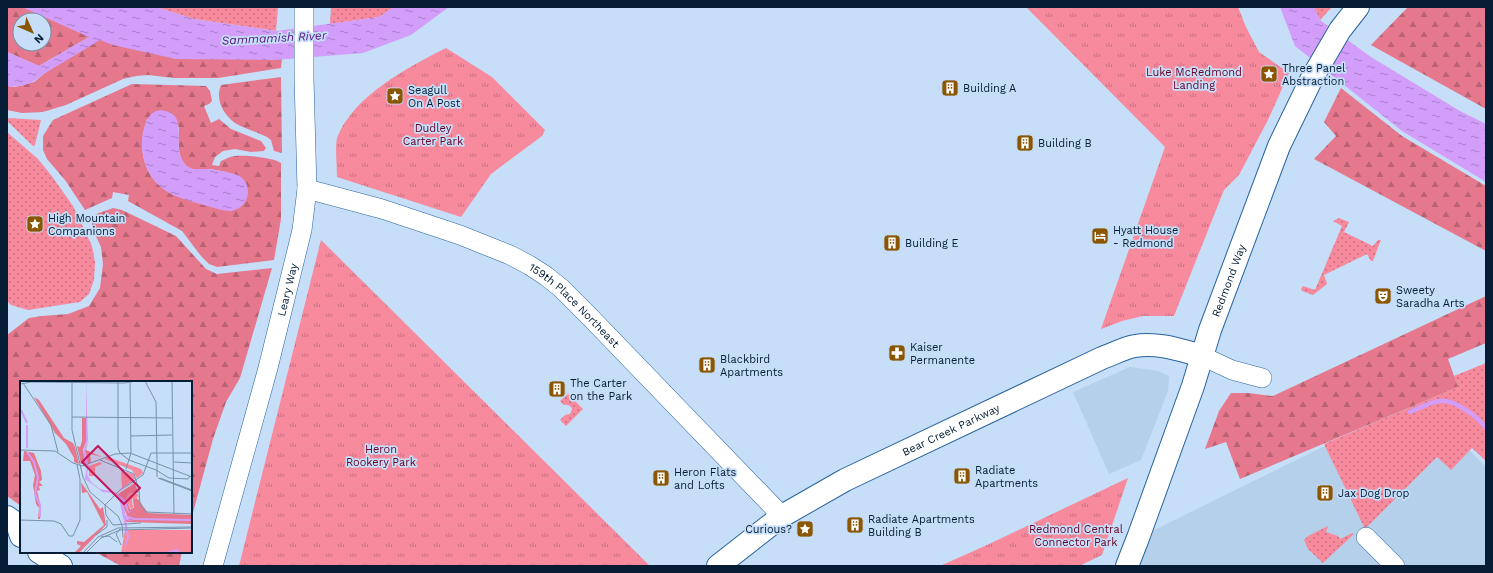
<svg xmlns="http://www.w3.org/2000/svg" width="1493" height="573" font-family="'Work Sans',sans-serif">
  <style>
    .built { fill: #b5d0ea }
    .grass { fill: url(#grass-dots) }
    .forest { fill: url(#forest-firs); fill-rule: evenodd }
    .park { fill: url(#park-tufts) }
    .water { fill: url(#water-ripples) }
    .lines { fill: none; stroke-linecap: round; stroke-linejoin: round }
    .stream { stroke: #d29efa; stroke-width: 4.5 }
    .minor-casing { stroke: #28649d; stroke-width: 20 }
    .major-casing { stroke: #28649d; stroke-width: 24 }
    .minor { stroke: #fff; stroke-width: 19 }
    .major { stroke: #fff; stroke-width: 22 }
    .labels { text-anchor: middle; dominant-baseline: central; stroke-width: 3.5; stroke-linejoin: round; paint-order: stroke }
    .poi-label { font-size: 11px; fill: #041d34; stroke: #c6def8; text-anchor: start }
    .park-label { font-size: 11px; fill: #670025; stroke: #c6def8 }
    .street-label { font-size: 11px; fill: #041d34; stroke: #c6def8 }
    .water-label { font-size: 12px; font-style: italic; fill: #5a1480; stroke: #c6def8 }
    .inset-river { fill: none; stroke: #d29efa; stroke-width: 2 }
    .inset-road { fill: none; stroke: #7891aa; stroke-width: 1 }
    .view { fill: #c2185b; fill-opacity: 0.15; stroke: #c2185b; stroke-width: 2 }
    .inset-edge { fill: none; stroke: #041d34; stroke-width: 2 }
  </style>
  <defs>
    <pattern id="grass-dots" width="8" height="8" patternUnits="userSpaceOnUse"><rect width="8" height="8" fill="#f78a9d"/><path d="M2 2h.1M6 6h.1" fill="none" stroke="#c67081" stroke-width="1.8" stroke-linecap="round"/></pattern>
    <pattern id="forest-firs" width="22" height="20" patternUnits="userSpaceOnUse"><rect width="22" height="20" fill="#e6788d"/><path d="M5 1l3.5 6h-7zM16 11l3.5 6h-7z" fill="#b86274"/></pattern>
    <pattern id="park-tufts" width="24" height="20" patternUnits="userSpaceOnUse"><rect width="24" height="20" fill="#f78a9d"/><path d="M3 7l-1-3M5 7V3M7 7l1-3M15 17l-1-3M17 17v-4M19 17l1-3" fill="none" stroke="#c67081"/></pattern>
    <pattern id="water-ripples" width="26" height="14" patternUnits="userSpaceOnUse"><rect width="26" height="14" fill="#d29efa"/><path d="M2 4q2-2 4 0t4 0M15 11q2-2 4 0t4 0" fill="none" stroke="#a880cb"/></pattern>
  </defs>
  <rect width="100%" height="100%" fill="#c6def8"/>
  <path class="built" d="M1130 367 1158 371 1169 376 1168 391 1141 460 1109 474 1073 392Z
    M1418 400 1486 467V566H1127L1138 538Z"/>
  <path class="grass" d="M156 7H278L276 31 194 19Z
    M331 7H394L379 17 330 24Z
    M1314 7H1332L1320 20Z
    M7 118 41 120 35 145 33 146 7 121Z
    M7 132 38 159 51 175 73 206 92 246 95 262 94 280 89 294 80 302 28 310 11 305 7 301Z
    M1339 218 1349 222 1344 232 1373 246 1378 240H1381L1373 261H1371L1367 254 1324 275 1327 284 1313 295 1302 291 1301 289 1303 286 1315 290 1342 226 1333 221Z
    M1486 363V461L1472 448 1451 470 1437 457 1365 529 1324 444 1458 387 1454 376Z
    M568 394 583 409 566 426 560 420 565 415 570 414 572 409C571 406 568 404 564 405L560 401Z
    M1328 526 1326 532 1338 536 1340 539 1353 533 1354 534 1323 563 1308 549 1304 540 1308 536Z"/>
  <path class="forest" d="M7 7H22L176 59H282L281 68 218 78H174L148 75 136 76 123 79 66 105 43 112 22 113 7 110V86L15 87 34 82 89 37 39 66 7 52ZM20 20H44V44H20Z
    M1408 7H1486V109L1371 45Z
    M281 77 282 153 274 151 271 140 267 137C257 132 243 128 235 123 223 114 215 99 221 85Z
    M132 84 206 86 210 91 212 101 209 104 204 106 211 123 219 119 231 129 261 141 266 148 264 151 251 152 235 149 223 151 215 157 212 165 219 166 221 161C224 160 227 158 230 157 240 154 273 157 281 163V219L274 260 217 267 209 264 201 256 182 231 128 201 129 195 113 192 112 198 85 210 65 180 47 159 43 150V136L53 120ZM147 119 179 127C178 141 176 166 195 170 198 170 203 169 207 169 213 169 220 171 226 172L206 205C193 201 177 198 165 190 141 173 138 145 147 119Z
    M1341 88 1402 136 1486 186V251L1314 159 1336 136 1324 122Z
    M113 208 122 210 176 236 206 269 217 274 272 268 240 378 226 402 213 439 191 520V382H21V506L7 496V335L29 318 42 316 68 314 89 306 100 288 103 264 101 247 92 228V220L96 214Z
    M1486 296V343L1448 359 1458 387 1240 479 1226 442 1205 449 1219 411 1231 393H1248L1273 396Z
    M95 552H182L179 566H121Z"/>
  <path class="park" d="M1026 7H1238L1246 27 1259 52 1289 73 1268 120 1239 175 1224 190 1174 316H1143L1122 321 1101 329 1165 147Z
    M446 48 492 77 545 130 542 136 491 174 461 217 337 177C337 169 335 145 337 138 354 95 407 68 446 48Z
    M321 240 650 566H239Z
    M1128 478 1102 555 1079 566H940L987 545Z"/>
  <path class="water" d="M22 7H156L194 19 276 31 379 17 394 7H449L411 35 363 53 275 60 176 59 113 45 100 40 42 75C32 84 21 88 7 86V52L39 66 89 37Z
    M1280 7H1314L1320 20 1371 57 1460 111 1486 124V182L1402 131 1295 46Z
    M160 110C192 113 170 144 184 163 190 171 199 169 206 169 213 169 236 173 241 177 254 188 248 208 231 211 225 211 217 209 211 207 198 203 175 198 165 190 146 177 139 154 143 132 146 121 149 112 160 110Z"/>
  <g class="lines">
    <path class="stream" d="M1410 412C1420 408 1430 402 1440 401 1454 399 1478 417 1486 428"/>
    <g class="minor-casing">
      <g id="minor">
        <path id="s1" d="M307 189 382 209 460 235 510 255 529 265 546 276 561 288 589 316 782 516"/>
        <path d="M1202 356 1232 370 1262 378"/>
        <path d="M1366 537 1395 566"/>
        <path id="s2" d="M213 566 268 368 302 230 307 189 304 78V7"/>
      </g>
    </g>
    <g class="major-casing">
      <g id="major">
        <path d="M7 517 17 524 21 536"/>
        <path d="M39 552 61 566"/>
        <path id="s3" d="M718 566 782 516 845 480 1102 358C1113 354 1124 348 1135 346 1158 342 1180 350 1202 356"/>
        <path id="s4" d="M1127 566 1138 538 1193 386 1210 330 1279 146 1312 78 1340 30 1358 7"/>
      </g>
    </g>
    <use href="#minor" class="minor"/>
    <use href="#major" class="major"/>
  </g>
  <defs>
    <g id="sight-square" transform="scale(0.9)"><rect x="-9" y="-9" width="18" height="18" rx="4" fill="#8a5602" stroke="#c6def8"/><path d="M0-6L1.8-2.2L6-1.7L2.9 1.2L3.7 5.4L0 3.3L-3.7 5.4L-2.9 1.2L-6-1.7L-1.8-2.2Z" fill="#fff"/></g>
    <g id="building-square" transform="scale(0.9)"><rect x="-9" y="-9" width="18" height="18" rx="4" fill="#8a5602" stroke="#c6def8"/><path d="M-4-6H4V6H1V3H-1V6H-4ZM-2.5-4.3h1.7v1.8h-1.7ZM.8-4.3h1.7v1.8H.8ZM-2.5-1h1.7V.8h-1.7ZM.8-1h1.7V.8H.8Z" fill="#fff"/></g>
    <g id="hotel-square" transform="scale(0.9)"><rect x="-9" y="-9" width="18" height="18" rx="4" fill="#8a5602" stroke="#c6def8"/><path d="M-6-4.5h1.5V1H6V5H4.5V3h-9V5H-6ZM-4 0a1.8 1.8 0 1 1 3.6 0ZM.5 0V-2.5h3Q6-2.5 6 0Z" fill="#fff"/></g>
    <g id="theatre-square" transform="scale(0.9)"><rect x="-9" y="-9" width="18" height="18" rx="4" fill="#8a5602" stroke="#c6def8"/><path d="M-5-5.5Q0-4 5-5.5V0Q5 5 0 6Q-5 5-5 0ZM-3.3-2.5H-1v1.5H-3.3ZM1-2.5H3.3v1.5H1ZM-2.8 1Q0 5.5 2.8 1Z" fill="#fff"/></g>
    <g id="pharmacy-square" transform="scale(0.9)"><rect x="-9" y="-9" width="18" height="18" rx="4" fill="#8a5602" stroke="#c6def8"/><path d="M-2-6h4v4h4v4h-4v4h-4v-4h-4v-4h4Z" fill="#fff"/></g>
  </defs>
  <g fill-rule="evenodd">
    <use href="#sight-square" x="1269" y="74"/>
    <use href="#building-square" x="950" y="88"/>
    <use href="#sight-square" x="395" y="96"/>
    <use href="#building-square" x="1025" y="143"/>
    <use href="#sight-square" x="35" y="224"/>
    <use href="#hotel-square" x="1100" y="236"/>
    <use href="#building-square" x="892" y="243"/>
    <use href="#theatre-square" x="1383" y="296"/>
    <use href="#pharmacy-square" x="897" y="353"/>
    <use href="#building-square" x="707" y="365"/>
    <use href="#building-square" x="557" y="389"/>
    <use href="#building-square" x="962" y="476"/>
    <use href="#building-square" x="661" y="478"/>
    <use href="#building-square" x="1325" y="493"/>
    <use href="#building-square" x="855" y="525"/>
    <use href="#sight-square" x="805" y="529"/>
  </g>
  <g class="labels">
    <g class="poi-label">
      <text x="1282" y="68">Three Panel<tspan x="1282" dy="13">Abstraction</tspan></text>
      <text x="963" y="88">Building A</text>
      <text x="408" y="90">Seagull<tspan x="408" dy="13">On A Post</tspan></text>
      <text x="1038" y="143">Building B</text>
      <text x="48" y="218">High Mountain<tspan x="48" dy="13">Companions</tspan></text>
      <text x="1113" y="230">Hyatt House<tspan x="1113" dy="13">- Redmond</tspan></text>
      <text x="905" y="243">Building E</text>
      <text x="1396" y="290">Sweety<tspan x="1396" dy="13">Saradha Arts</tspan></text>
      <text x="910" y="347">Kaiser<tspan x="910" dy="13">Permanente</tspan></text>
      <text x="720" y="359">Blackbird<tspan x="720" dy="13">Apartments</tspan></text>
      <text x="570" y="383">The Carter<tspan x="570" dy="13">on the Park</tspan></text>
      <text x="975" y="470">Radiate<tspan x="975" dy="13">Apartments</tspan></text>
      <text x="674" y="472">Heron Flats<tspan x="674" dy="13">and Lofts</tspan></text>
      <text x="1338" y="493">Jax Dog Drop</text>
      <text x="868" y="519">Radiate Apartments<tspan x="868" dy="13">Building B</tspan></text>
      <text x="792" y="529" text-anchor="end">Curious?</text>
    </g>
    <g class="park-label">
      <text x="1194" y="72">Luke McRedmond<tspan x="1194" dy="13">Landing</tspan></text>
      <text x="433" y="128">Dudley<tspan x="433" dy="13">Carter Park</tspan></text>
      <text x="381" y="449">Heron<tspan x="381" dy="13">Rookery Park</tspan></text>
      <text x="1076" y="529">Redmond Central<tspan x="1076" dy="13">Connector Park</tspan></text>
    </g>
    <g class="street-label">
      <text stroke="none"><textPath href="#s4" startOffset="303">Redmond Way</textPath></text>
      <text stroke="none"><textPath href="#s2" startOffset="286">Leary Way</textPath></text>
      <text stroke="none"><textPath href="#s1" startOffset="296">159th Place Northeast</textPath></text>
      <text stroke="none"><textPath href="#s3" startOffset="271">Bear Creek Parkway</textPath></text>
    </g>
    <g class="water-label">
      <text transform="translate(274 38) rotate(-3)">Sammamish River</text>
    </g>
  </g>
  <g transform="translate(20 381)">
    <rect width="172" height="172" fill="#c6def8"/>
    <path d="M109 112 118 113 119 117 117 115V118H112L113 127H110L106 118Z" fill="#f78a9d"/>
    <path d="M14 16 19 19 44 57 53 62 55 66 50 63 55 66 59 83 54 81V77L46 63 35 52ZM62 37H66V61L63 69 66 83H61L57 65 60 66 62 60ZM68 37 69 59 66 69 82 76 70 73 71 81 68 83 65 70 69 59ZM4 70 14 72 21 90 22 99 19 101 23 105H19L20 109 17 110 21 126 20 138H18L19 127 16 123 13 104 15 94 10 80H3ZM61 101 80 128 83 126 86 144 59 172H54L61 165 57 163V160L64 161 84 144 67 111 62 112ZM115 102 118 112H109L106 118 110 128 114 127 113 118H118L128 132 172 134V143L106 141V138L109 139 98 113Z" fill="#e6788d"/>
    <path d="M88 76 121 88 123 92 117 97 112 89 85 78ZM80 81 82 83 75 86V95H69V85ZM101 90 113 93 115 98 102 107ZM105 149H172V172H101Z" fill="#f78a9d"/>
    <path d="M66 0 68 59 65 70 69 85 67 93 71 101 80 108 95 111 106 120 109 131 114 129 108 132 103 120 106 137 113 140 106 139 109 156 104 172 107 156 99 117 94 112 83 111 65 98 67 85 63 72 66 61Z" fill="#d29efa"/>
    <path class="inset-river" d="M1 29 7 42M7 67V44M7 71 14 81 18 96 15 113 20 124V136M104 135 114 138 172 139M147 172 157 169 160 172"/>
    <path class="inset-road" d="M98 0V67L100 72M125 0 136 21 137 81M152 0 154 133M3 2 31 44 38 71M52 2V49L63 96 70 111M0 3 11 1 105 2 116 0M52 36 152 37M111 55 152 54M0 69 35 70 53 82 62 85 95 73 110 72 172 96M100 72 109 79 136 89 149 97 168 98 170 95M80 79 114 93 119 109 120 124 126 131 172 133M137 81V96M154 81 172 82M57 84 60 98M106 88 111 72 110 2M138 97 172 110M140 97 172 109M70 111 98 135 102 144 103 156M85 124 100 109 123 94 131 72H172M85 124 86 134 93 144 121 142M0 139 34 140 41 143 49 155H53L60 139V98M100 148 96 153 101 164M76 154 87 146V139M81 156 89 155 97 161M63 172 78 156 98 147 172 146M66 172 81 157 100 149 172 147"/>
    <path class="view" d="M78 65 120 107 104 123 62 81Z"/>
    <rect width="172" height="172" class="inset-edge"/>
  </g>
  <rect width="1493" height="573" fill="none" stroke="#041d34" stroke-width="16"/>
  <g transform="translate(32 32) rotate(135)"><circle r="19" fill="#c6def8" stroke="#7891aa"/>
  <path d="M0-3L7 15L0 10L-7 15Z" fill="#8a5602"/>
  <text y="-6" font-size="11" font-weight="bold" text-anchor="middle" fill="#041d34">N</text>
  </g>
</svg>
